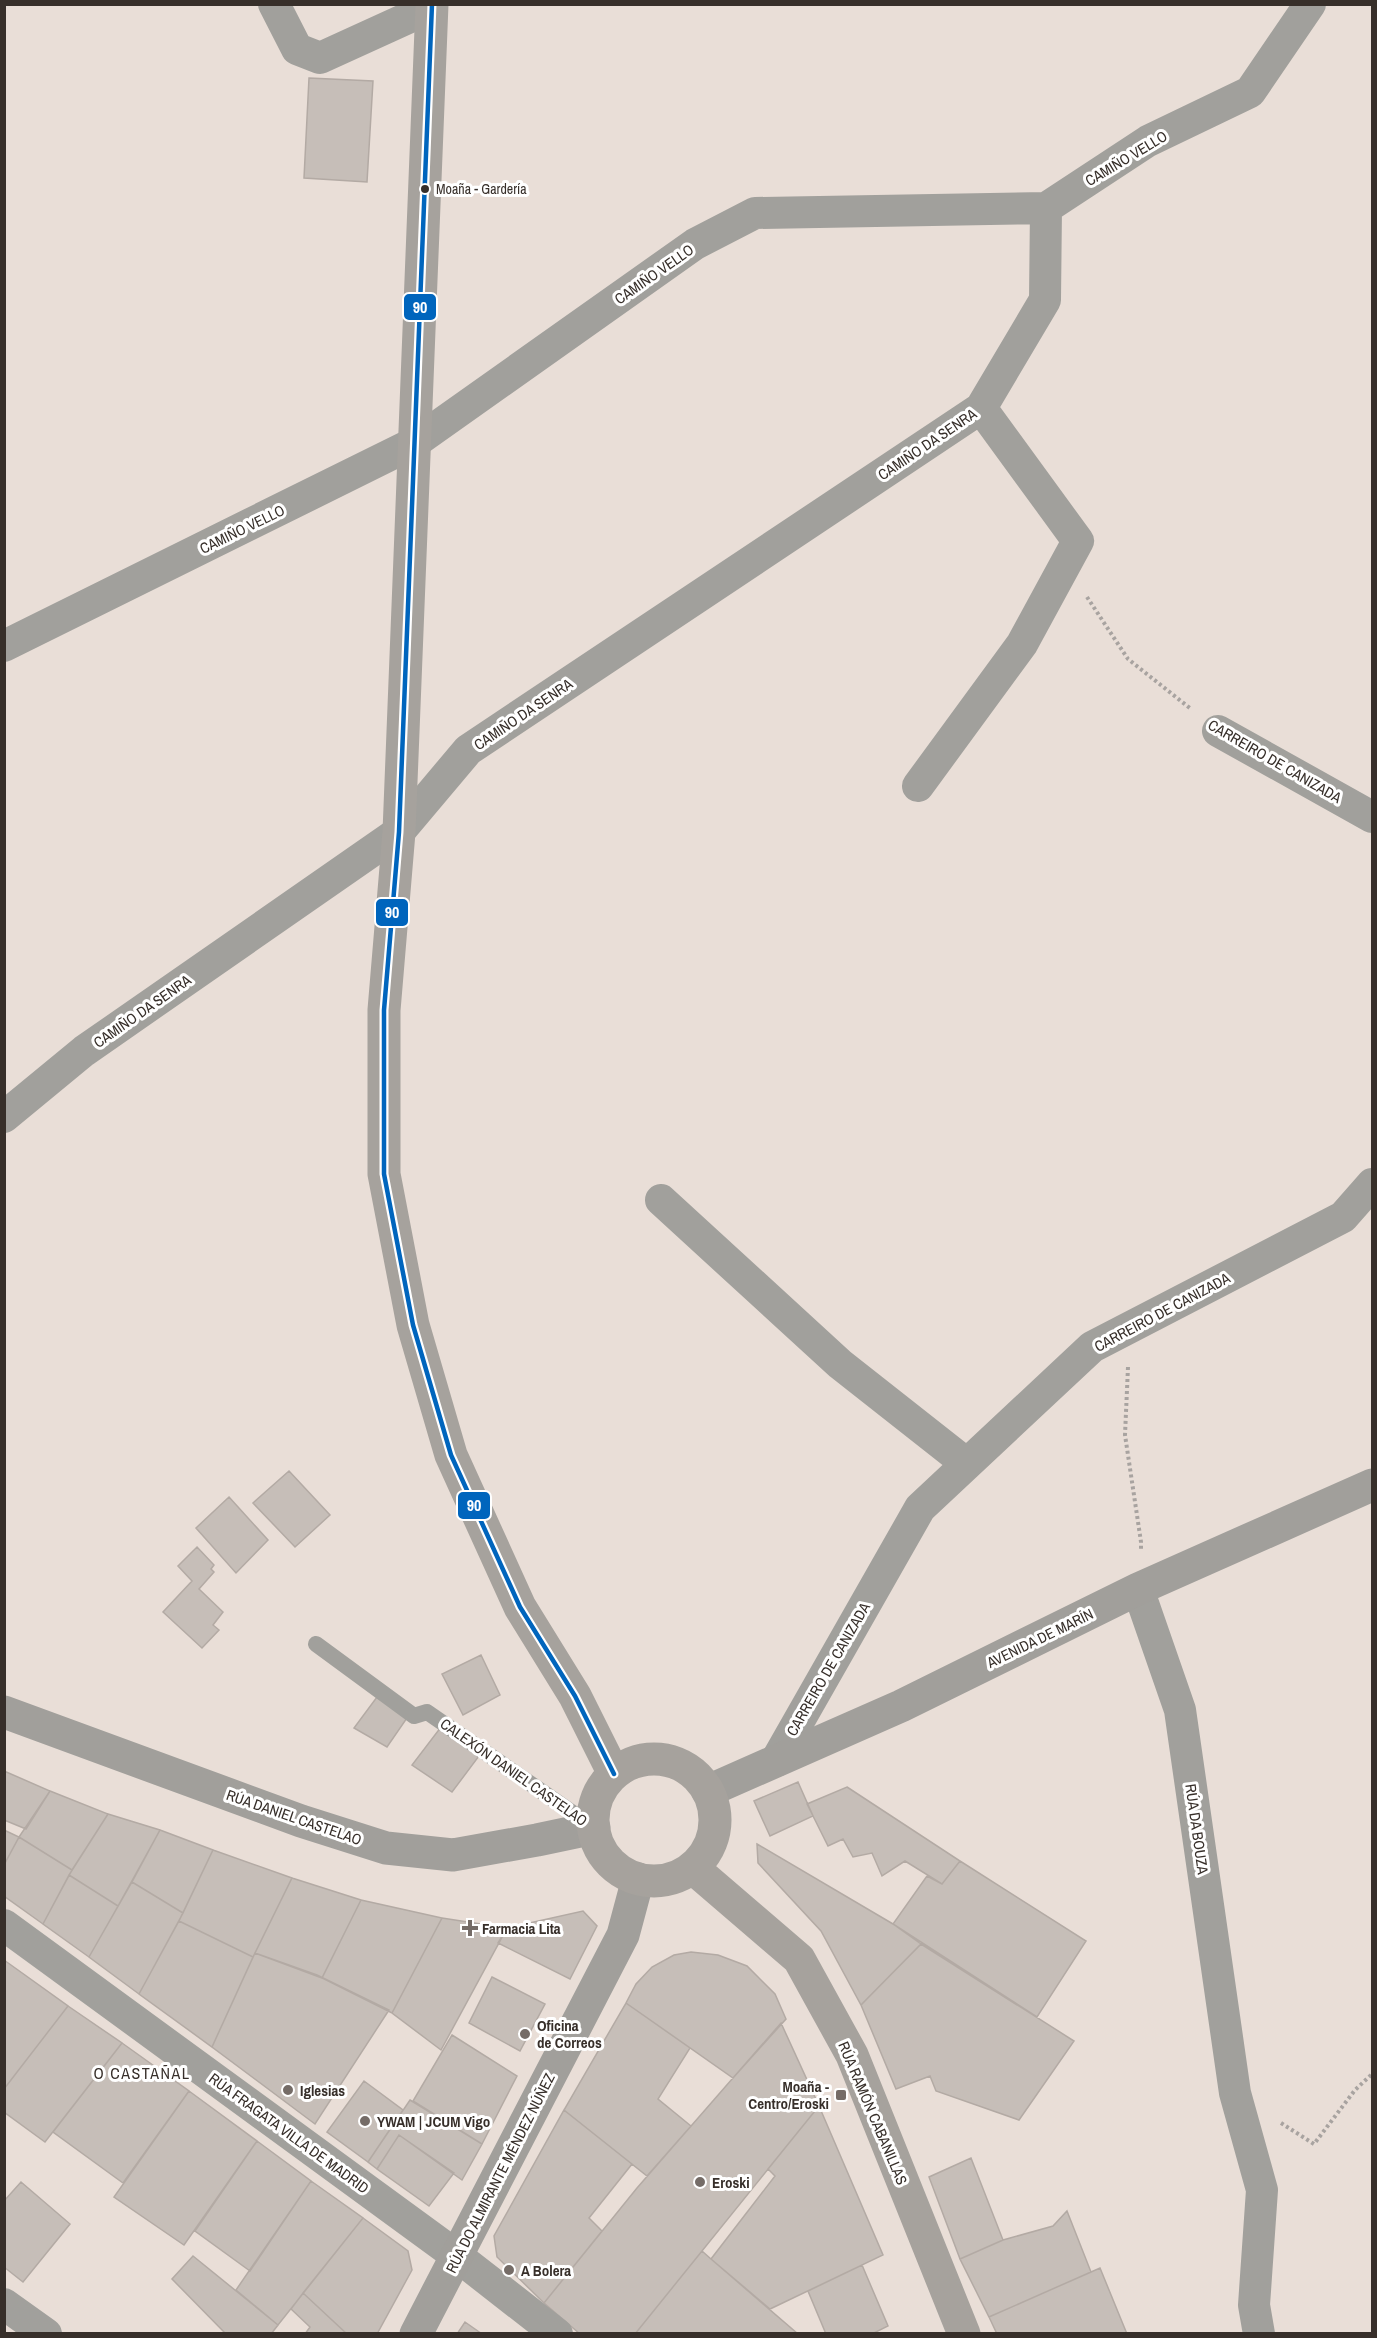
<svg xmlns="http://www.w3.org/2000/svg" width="1377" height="2338" font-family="'Archivo Narrow',sans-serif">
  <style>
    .building { fill: #c6beb8; stroke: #b3aaa4; stroke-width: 1.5 }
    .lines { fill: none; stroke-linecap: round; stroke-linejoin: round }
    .path { stroke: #a8a3a0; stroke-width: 4; stroke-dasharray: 3 3; stroke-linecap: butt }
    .lane { stroke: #a1a09c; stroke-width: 16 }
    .street { stroke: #a1a09c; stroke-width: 32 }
    .secondary { stroke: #a19f9b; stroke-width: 33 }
    .primary { stroke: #a6a29d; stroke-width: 33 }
    .bus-1-casing { stroke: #fff; stroke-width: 9 }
    .bus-1 { stroke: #0065bd; stroke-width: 4.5 }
    .bus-dot { fill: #372f2a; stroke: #fff; stroke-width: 2 }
    .poi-dot { fill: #756c67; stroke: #fff; stroke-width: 2 }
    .labels { text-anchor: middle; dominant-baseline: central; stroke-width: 6; stroke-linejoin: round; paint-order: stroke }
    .bus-label { font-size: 14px; fill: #372f2a; stroke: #fff; text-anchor: start }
    .street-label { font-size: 15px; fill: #372f2a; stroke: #fff }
    .poi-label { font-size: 15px; font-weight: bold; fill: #372f2a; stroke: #fff; text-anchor: start }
    .neighbourhood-label { font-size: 16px; letter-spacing: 1.5px; fill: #372f2a; stroke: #fff }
    .line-badge { stroke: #fff; stroke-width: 2 }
    .badge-label { font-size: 16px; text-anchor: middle; font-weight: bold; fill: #fff }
  </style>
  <rect width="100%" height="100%" fill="#e9ded7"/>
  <path class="building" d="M309 78 373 81 367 182 304 178Z
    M289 1471 330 1515 295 1547 253 1503Z
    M229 1497 268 1540 236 1573 196 1528Z
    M197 1547 214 1565 211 1569 214 1572 199 1589 223 1612 213 1625 219 1630 202 1648 163 1612 192 1581 178 1566Z
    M481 1655 500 1695 463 1715 442 1674Z
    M377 1697 407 1718 387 1747 354 1728Z
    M441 1727 479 1756 452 1792 412 1765Z
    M4 1771 50 1791 26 1829 4 1820Z
    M798 1782 813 1816 770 1836 754 1801Z
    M847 1787 960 1861 942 1884 905 1861 882 1876 872 1853 853 1857 843 1839 828 1846 807 1804Z
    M50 1791 108 1814 72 1870 19 1837Z
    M108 1814 160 1830 118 1906 69 1875Z
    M4 1830 19 1837 4 1865Z
    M160 1830 213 1850 183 1913 132 1882Z
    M19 1837 72 1870 43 1924 4 1896V1865Z
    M757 1844 893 1924 921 1944 861 2005 821 1931 758 1863Z
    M213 1850 292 1878 253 1957 179 1921Z
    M960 1861 1086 1941 1037 2017 893 1924 927 1876 942 1884Z
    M69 1875 118 1906 89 1957 43 1924Z
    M292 1878 361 1900 322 1978 255 1953Z
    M132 1882 183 1913 139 1994 89 1957Z
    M361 1900 442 1918 392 2013 322 1978Z
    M583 1911 597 1926 570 1979 498 1943 507 1928Z
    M442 1918 507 1928 441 2050 392 2013Z
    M179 1921 253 1957 212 2047 139 1994Z
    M921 1944 1074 2041 1019 2120 936 2091 930 2076 896 2089 861 2005Z
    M691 1952 718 1955 747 1966 775 1994 786 2019 733 2078 626 2003 636 1984 652 1967 674 1955Z
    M255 1953 317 1975 389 2010 315 2124 212 2047Z
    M4 1960 68 2006 4 2089Z
    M492 1977 545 2004 520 2051 469 2023Z
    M626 2003 690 2048 658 2099 691 2126 647 2176 564 2110Z
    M68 2006 122 2043 45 2142 4 2112V2089Z
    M781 2023 819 2106 635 2334H580L544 2303 637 2188Z
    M452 2035 517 2076 482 2144 413 2101Z
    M122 2043 189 2091 123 2183 53 2132Z
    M364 2081 403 2110 368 2162 327 2132Z
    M189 2091 257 2141 184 2245 114 2197Z
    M410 2100 482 2144 462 2180 399 2135 377 2169 368 2162Z
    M819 2106 883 2255 770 2309 711 2259 775 2176 768 2169Z
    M564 2110 632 2164 589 2218 602 2231 544 2303 497 2257 494 2236Z
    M399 2135 454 2173 429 2206 377 2169Z
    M257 2141 311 2181 250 2271 195 2231Z
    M971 2158 1003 2240 960 2259 929 2177Z
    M311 2181 363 2218 278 2325 236 2290Z
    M21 2182 70 2224 23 2282 4 2267V2201Z
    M1067 2211 1091 2272 989 2317 960 2259 1003 2240 1053 2226Z
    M363 2218 408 2251 412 2270 377 2334H347L303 2293Z
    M702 2251 711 2259 798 2334H635Z
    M193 2256 278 2325 271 2334H226L172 2279Z
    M862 2265 888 2326 872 2334H826L808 2291Z
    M1100 2268 1127 2334H997L989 2317Z
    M303 2293 347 2334H305L310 2327 291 2309Z
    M465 2322 482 2334H457Z"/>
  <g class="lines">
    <path class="path" d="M1087 597 1128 659 1191 709
      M1128 1367 1125 1435 1141 1542V1550
      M1281 2123 1314 2144 1355 2090 1372 2074"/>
    <path class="lane" d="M316 1644 414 1716 427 1712 593 1827"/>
    <path class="street" d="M274 4 297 49 320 58 432 7
      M4 646 414 443 695 244 755 213 1046 208 1148 141 1250 92 1310 4
      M1218 731 1372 817
      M918 786 1022 644 1078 541 981 408
      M4 1117 84 1051 399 832 468 750 981 408 1045 300 1046 208
      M661 1200 840 1364 967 1464
      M1138 1589 1180 1710 1235 2093 1262 2190 1254 2305 1259 2334
      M776 1761 920 1508 1092 1347 1343 1217 1372 1184
      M4 1925 457 2256 557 2334
      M4 2304 46 2334"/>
    <path class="secondary" d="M4 1712 301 1821 386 1848 453 1855 537 1840 594 1828
      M708 1791 901 1706 1138 1589 1372 1485
      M416 2334 623 1935 638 1879"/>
    <path class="primary" d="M432 4 399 832 384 1010V1174L413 1325 451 1455 520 1607 575 1696 614 1774
      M593 1820a61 61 0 1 1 122 0a61 61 0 1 1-122 0Z
      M693 1868 799 1959 852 2055 964 2334"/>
    <g class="bus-1-casing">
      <path id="bus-1" d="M432 4 399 832 384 1010V1174L413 1325 451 1455 520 1607 575 1696 614 1774"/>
    </g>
    <use href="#bus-1" class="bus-1"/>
  </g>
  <circle class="bus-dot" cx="425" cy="189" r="5"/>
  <g class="poi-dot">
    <path d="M467 1919h6v6h6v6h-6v6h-6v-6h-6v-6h6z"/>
    <circle cx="525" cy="2034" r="6"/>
    <circle cx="288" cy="2090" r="6"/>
    <rect x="835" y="2089" width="12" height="12" rx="3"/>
    <circle cx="365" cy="2121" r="6"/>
    <circle cx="700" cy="2182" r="6"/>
    <circle cx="509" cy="2270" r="6"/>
  </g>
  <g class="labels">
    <g class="bus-label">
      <text x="436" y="189">Moaña - Gardería</text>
    </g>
    <g class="street-label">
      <text transform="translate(1126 158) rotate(-31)">CAMIÑO VELLO</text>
      <text transform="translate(654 274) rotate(-35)">CAMIÑO VELLO</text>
      <text transform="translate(927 444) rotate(-34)">CAMIÑO DA SENRA</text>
      <text transform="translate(242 529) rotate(-26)">CAMIÑO VELLO</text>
      <text transform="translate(523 714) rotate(-34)">CAMIÑO DA SENRA</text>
      <text transform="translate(1275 761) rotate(30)">CARREIRO DE CANIZADA</text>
      <text transform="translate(142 1011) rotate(-35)">CAMIÑO DA SENRA</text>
      <text transform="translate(1162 1312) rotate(-28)">CARREIRO DE CANIZADA</text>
      <text transform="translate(1040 1638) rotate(-26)">AVENIDA DE MARÍN</text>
      <text transform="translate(828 1669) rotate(-60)">CARREIRO DE CANIZADA</text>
      <text transform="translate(514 1772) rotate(35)">CALEXÓN DANIEL CASTELAO</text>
      <text transform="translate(294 1817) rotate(19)">RÚA DANIEL CASTELAO</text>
      <text transform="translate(1197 1829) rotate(82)">RÚA DA BOUZA</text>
      <text transform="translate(873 2113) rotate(67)">RÚA RAMÓN CABANILLAS</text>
      <text transform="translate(289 2133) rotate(36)">RÚA FRAGATA VILLA DE MADRID</text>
      <text transform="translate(500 2173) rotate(-63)">RÚA DO ALMIRANTE MÉNDEZ NÚÑEZ</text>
    </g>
    <g class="poi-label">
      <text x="482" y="1928">Farmacia Lita</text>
      <text x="537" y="2025">Oficina<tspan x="537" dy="17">de Correos</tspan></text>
      <text x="829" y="2086" text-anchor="end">Moaña -<tspan x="829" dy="17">Centro/Eroski</tspan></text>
      <text x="300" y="2090">Iglesias</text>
      <text x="377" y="2121">YWAM | JCUM Vigo</text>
      <text x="712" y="2182">Eroski</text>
      <text x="521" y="2270">A Bolera</text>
    </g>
    <g class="neighbourhood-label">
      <text x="142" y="2073">O CASTAÑAL</text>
    </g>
  </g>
  <g class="line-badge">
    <rect x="403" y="293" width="34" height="28" rx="6" fill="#0065bd"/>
    <rect x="375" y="898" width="34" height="29" rx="6" fill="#0065bd"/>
    <rect x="457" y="1491" width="34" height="29" rx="6" fill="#0065bd"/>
  </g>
  <g class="badge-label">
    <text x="420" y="313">90</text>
    <text x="392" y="918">90</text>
    <text x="474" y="1511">90</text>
  </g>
  <rect width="1377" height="2338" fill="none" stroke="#372f2a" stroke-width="12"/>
</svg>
